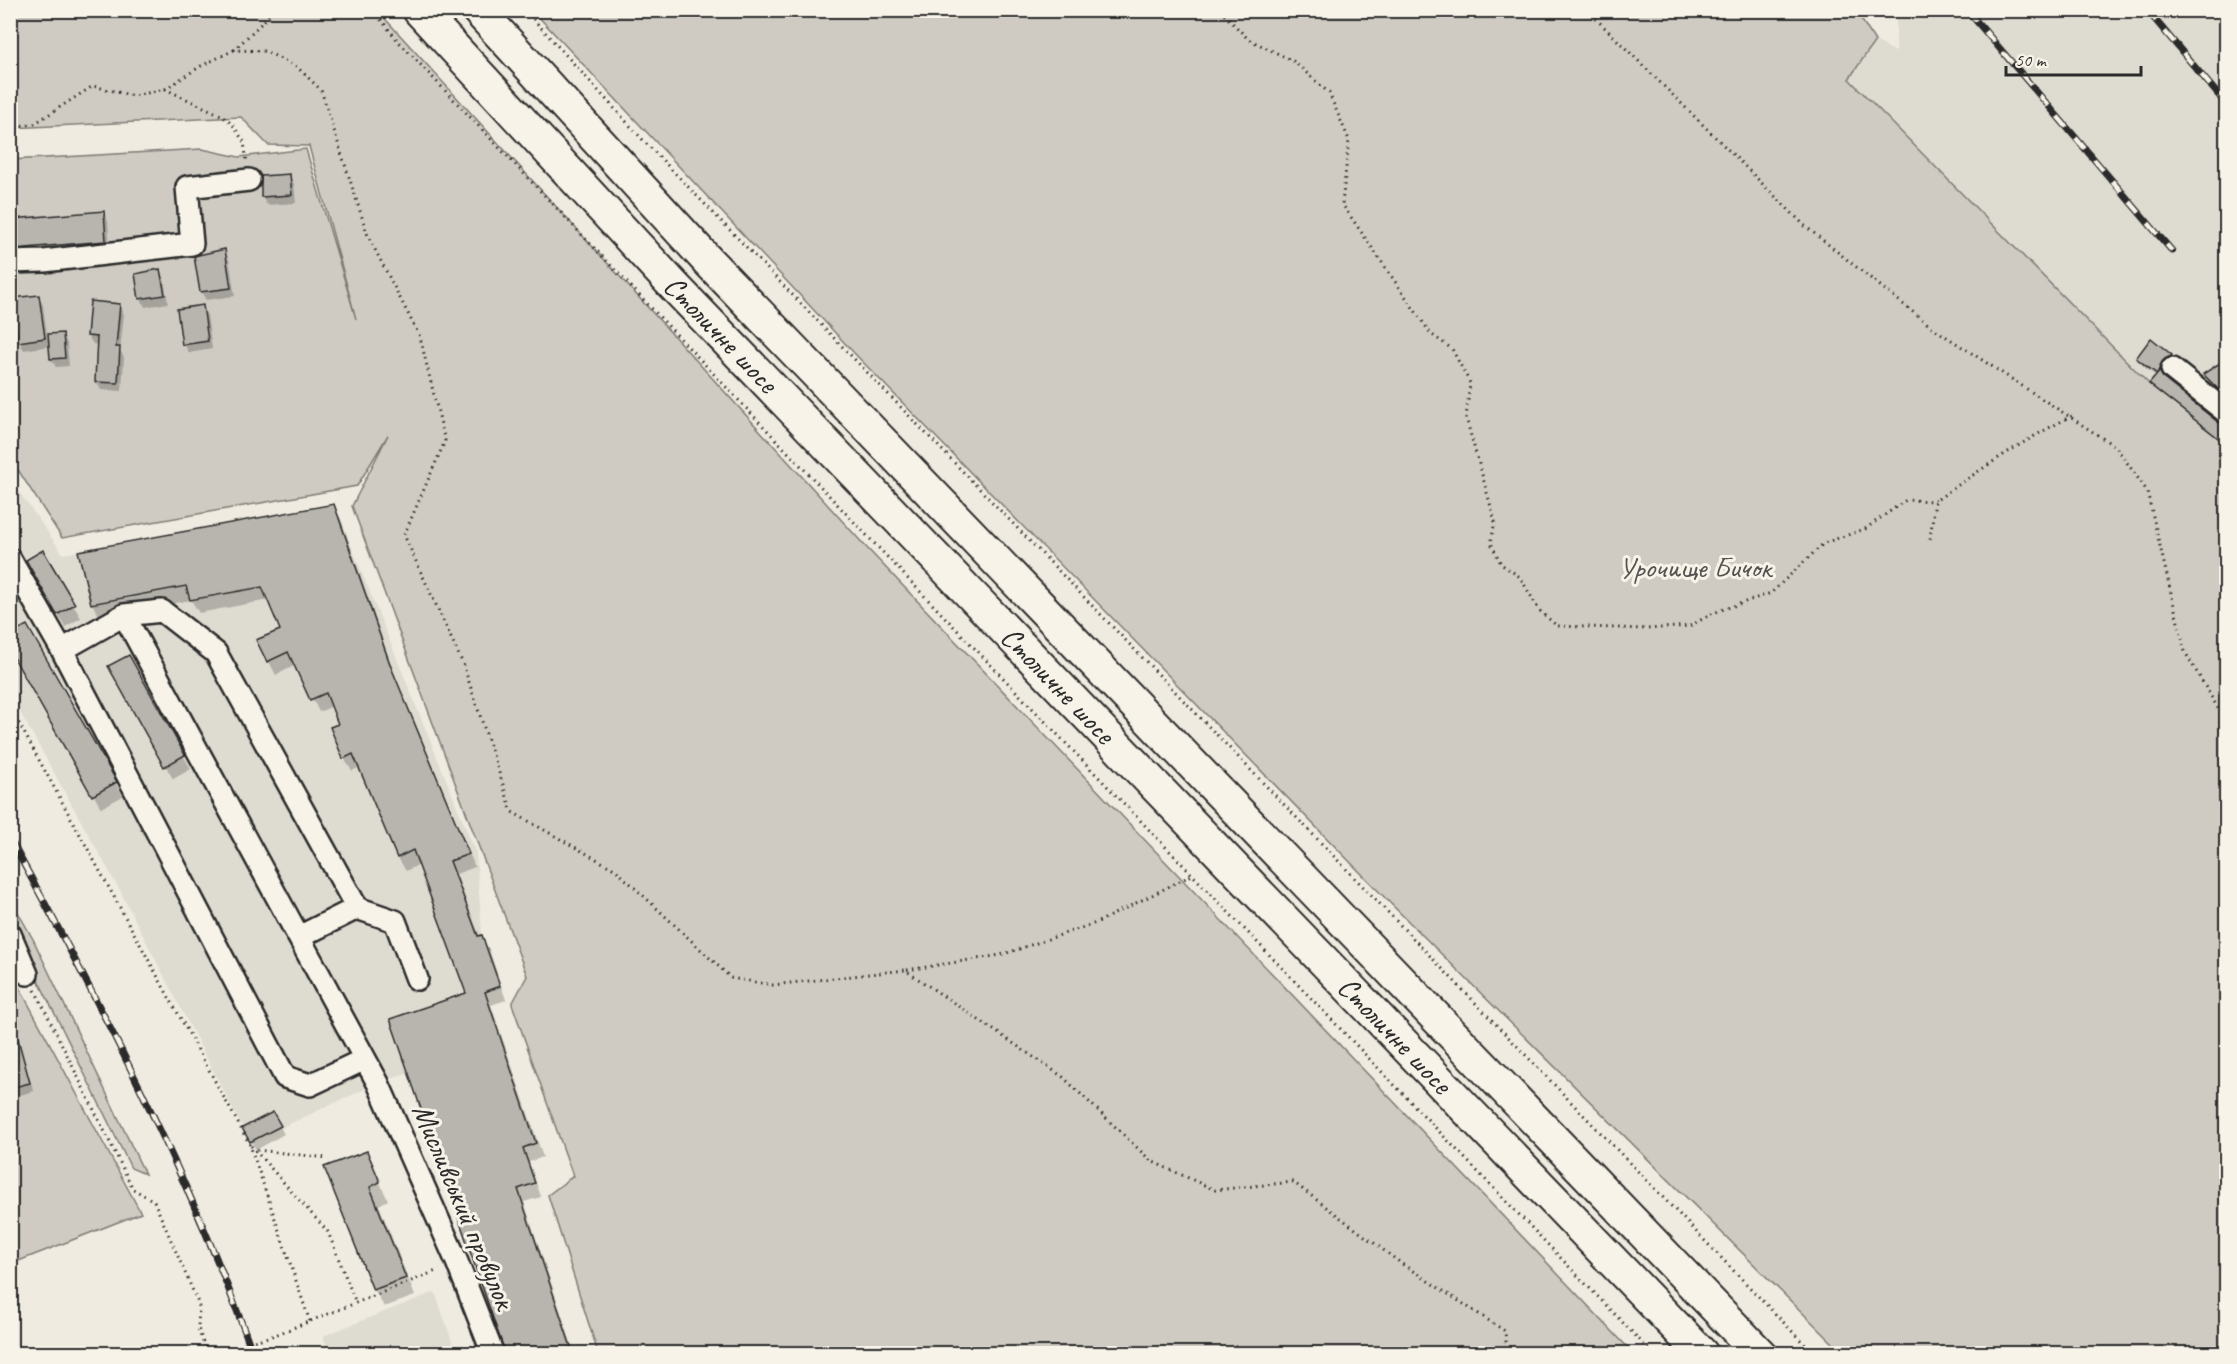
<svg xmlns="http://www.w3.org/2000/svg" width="2237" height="1364" font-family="Caveat,sans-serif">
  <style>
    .built { fill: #dedbd1 }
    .green { fill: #cfcbc2; stroke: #7d7b76; stroke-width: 1.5 }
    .shadow { fill: #0003 }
    .building { fill: #b8b5ae; stroke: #2b2b2b; stroke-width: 1.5 }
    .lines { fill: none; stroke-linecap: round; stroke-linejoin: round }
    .minor-casing { stroke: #2b2b2b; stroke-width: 26 }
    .highway-casing { stroke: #2b2b2b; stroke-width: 36 }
    .path { stroke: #2b2b2b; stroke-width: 3; stroke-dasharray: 1.5 4.5; stroke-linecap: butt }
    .minor { stroke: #f7f3e8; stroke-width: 21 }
    .highway { stroke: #f7f3e8; stroke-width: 32 }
    .rail-casing { stroke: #2b2b2b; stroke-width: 7 }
    .rail { stroke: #f7f3e8; stroke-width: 4.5; stroke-dasharray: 14; stroke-linecap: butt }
    .labels { text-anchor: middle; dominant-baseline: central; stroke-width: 6; stroke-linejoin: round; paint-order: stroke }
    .street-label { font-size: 30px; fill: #2b2b2b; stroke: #f7f3e8 }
    .park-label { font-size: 30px; fill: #545351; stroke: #f7f3e8 }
  </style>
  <rect width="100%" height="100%" fill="#efebe0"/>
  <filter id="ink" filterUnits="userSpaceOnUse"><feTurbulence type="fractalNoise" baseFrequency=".0167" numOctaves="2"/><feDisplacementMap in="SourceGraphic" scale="12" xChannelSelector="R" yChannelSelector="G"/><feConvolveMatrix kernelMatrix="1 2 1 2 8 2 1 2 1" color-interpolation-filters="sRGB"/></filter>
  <g filter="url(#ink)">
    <path class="built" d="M1890 11H2226V444L2149 384 1849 79 1875 41 1896 52V20Z
      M10 479 63 554 334 504 476 853 482 935 500 986 485 992 536 1143 523 1149 535 1183 518 1190 573 1353H504L409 1073 378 1083 250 1142 119 889 11 696Z
      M435 1292 456 1353H329L323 1336Z"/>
    <path class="green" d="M11 11H378L866 547 1633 1353H598L548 1195 573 1176 512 1004 527 976 352 506 388 435 357 486 62 538 11 459V160L202 149 239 157 306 149 356 319 309 146 268 145 241 117 11 128Z
      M533 11H1856L1875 41 1849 79 2149 384 2226 444V1353H1843L1392 905 855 354Z
      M10 898 33 939 145 1174 131 1168 11 925Z
      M10 970 141 1213 11 1264H10Z"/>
    <path class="shadow" d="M290 176 294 184 296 203 267 205 262 197V177Z
      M103 212 108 221 110 249 20 257 16 249Z
      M224 251 229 259 235 296 206 300 201 292 196 258Z
      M159 271 164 279 168 303 145 307 141 299Z
      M38 296 43 305 48 343 62 335 67 343 69 366 56 367 51 359V346L24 350 19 342Z
      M119 306 124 314 120 351 124 357 122 391 101 390 96 381 98 345 93 344 88 336Z
      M202 307 207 315 212 349 189 353 184 344Z
      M2171 356 2176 364 2166 370 2163 379 2217 423 2226 425V445L2154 389 2151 384 2157 377 2143 366 2138 358Z
      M2226 361V397L2205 375Z
      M333 506 341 519 397 681 475 867 456 874 480 937 489 949 506 1000 491 1005 543 1157 529 1162 541 1197 524 1202 575 1354H508L392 1020 468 994 420 864 406 871 398 858 360 767 352 771 344 758 340 725 333 706 319 712 296 665 276 675 258 641 282 630 269 600 199 613 191 600 100 617 92 604Z
      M42 552 81 618 65 627 28 561Z
      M27 627 123 796 101 808 10 648Z
      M128 657 191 769 173 779 110 667Z
      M21 1054 34 1091 10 1098V1057Z
      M273 1114 284 1134 256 1150 244 1129Z
      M366 1153 388 1200 379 1205 415 1296 384 1307 374 1289Z"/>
    <path class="building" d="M290 174 292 195 261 197V176Z
      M104 211 106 241 14 249 12 219Z
      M225 249 231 288 200 292 194 256Z
      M160 269 165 295 139 299 135 274Z
      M39 295 45 338 18 342 12 298Z
      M90 301 120 304 116 347H120L118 383 95 382 97 337 87 336Z
      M203 305 208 341 182 345 177 309Z
      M63 333 65 358 50 359 48 334Z
      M2151 338 2172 355 2162 362 2157 374 2136 358Z
      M2226 359V385L2219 390 2203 374Z
      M2160 371 2164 379 2218 422 2226 424V444L2149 384Z
      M334 504 391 667 469 854 450 861 478 936 482 935 500 986 485 992 536 1143 523 1148 535 1183 518 1189 573 1353H505L390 1019 466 993 413 850 397 858 353 754 343 759 330 727 338 724 326 693 310 700 288 652 267 662 256 640 280 630 262 587 190 600 186 586 91 604 78 551Z
      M43 550 75 604 57 615 26 560Z
      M27 625 117 782 92 796 10 651V634Z
      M129 655 185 755 164 767 108 666Z
      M15 1028 30 1083 10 1088V1029Z
      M273 1112 281 1126 250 1142 242 1128Z
      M367 1151 380 1182 370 1187 406 1278 373 1290 324 1167Z"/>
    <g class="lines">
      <g class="minor-casing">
        <path id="minor" d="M10 262 44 261 192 244 187 187 249 180
          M2172 369 2226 412
          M10 559 62 650 124 615 378 1083 457 1262 493 1354
          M124 615 162 611 216 653 357 908 299 937
          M62 650 285 1077 310 1085 365 1059
          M357 908 395 921 417 979
          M10 934 27 974"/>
      </g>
      <g class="highway-casing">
        <path id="highway" d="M419 10 674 286 1702 1354
          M478 10 708 261 1760 1354"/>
      </g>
      <path class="path" d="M373 10 400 43 911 582 1653 1354
        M525 10 643 140 1814 1354
        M1220 10 1248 39 1293 61 1329 93 1349 140 1342 204 1431 334 1452 349 1470 383 1466 418 1495 521 1491 543 1501 564 1520 577 1539 610 1557 626 1647 629 1690 626 1713 613 1771 593 1824 543 1865 529 1906 500 1935 501
        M1587 10 1805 226 1933 328 2116 447 2147 491 2185 652 2226 722
        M234 50 275 10
        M165 89 201 66 234 50 265 51 297 67 321 90 368 236 420 337 445 441 404 535 463 664 512 812 616 870 731 978 773 985 905 970 1063 1077 1151 1161 1215 1190 1293 1182 1402 1264 1505 1331 1507 1354
        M10 127 34 124 93 86 134 96 165 89 221 115 233 125 244 142 247 163
        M1930 539 1935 501C1980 470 2023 440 2072 416
        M10 707 250 1145 310 1322
        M907 970 1001 955 1096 923 1192 875
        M35 990 133 1189 154 1201 199 1305 198 1328 207 1354
        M251 1146 328 1232 356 1303
        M257 1150 328 1158
        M208 1354 275 1335 439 1270"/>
      <use href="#minor" class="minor"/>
      <use href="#highway" class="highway"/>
      <g class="rail-casing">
        <path id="rail" d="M1967 10 2172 251
          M2147 10 2226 104
          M10 839C101 1005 189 1175 253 1354"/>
      </g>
      <use href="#rail" class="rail"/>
    </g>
  </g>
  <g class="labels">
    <g class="street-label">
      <text transform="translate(721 334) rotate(46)">Столичне шосе</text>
      <text transform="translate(1058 685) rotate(46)">Столичне шосе</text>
      <text transform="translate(1395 1035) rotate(46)">Столичне шосе</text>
      <text transform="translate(464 1206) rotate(67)">Мисливський провулок</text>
    </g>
    <g class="park-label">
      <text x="1695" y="567">Урочище Бичок</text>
    </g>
  </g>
  <rect width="2237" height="1364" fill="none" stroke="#f7f3e8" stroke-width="36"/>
  <rect x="18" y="18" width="2201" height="1328" fill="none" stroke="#2b2b2b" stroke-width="2" filter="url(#ink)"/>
  <path d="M2006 66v9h135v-9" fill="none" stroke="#2b2b2b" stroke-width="3"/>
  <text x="2015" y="66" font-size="18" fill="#2b2b2b" stroke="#f7f3e8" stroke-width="4.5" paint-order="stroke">50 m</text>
</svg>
